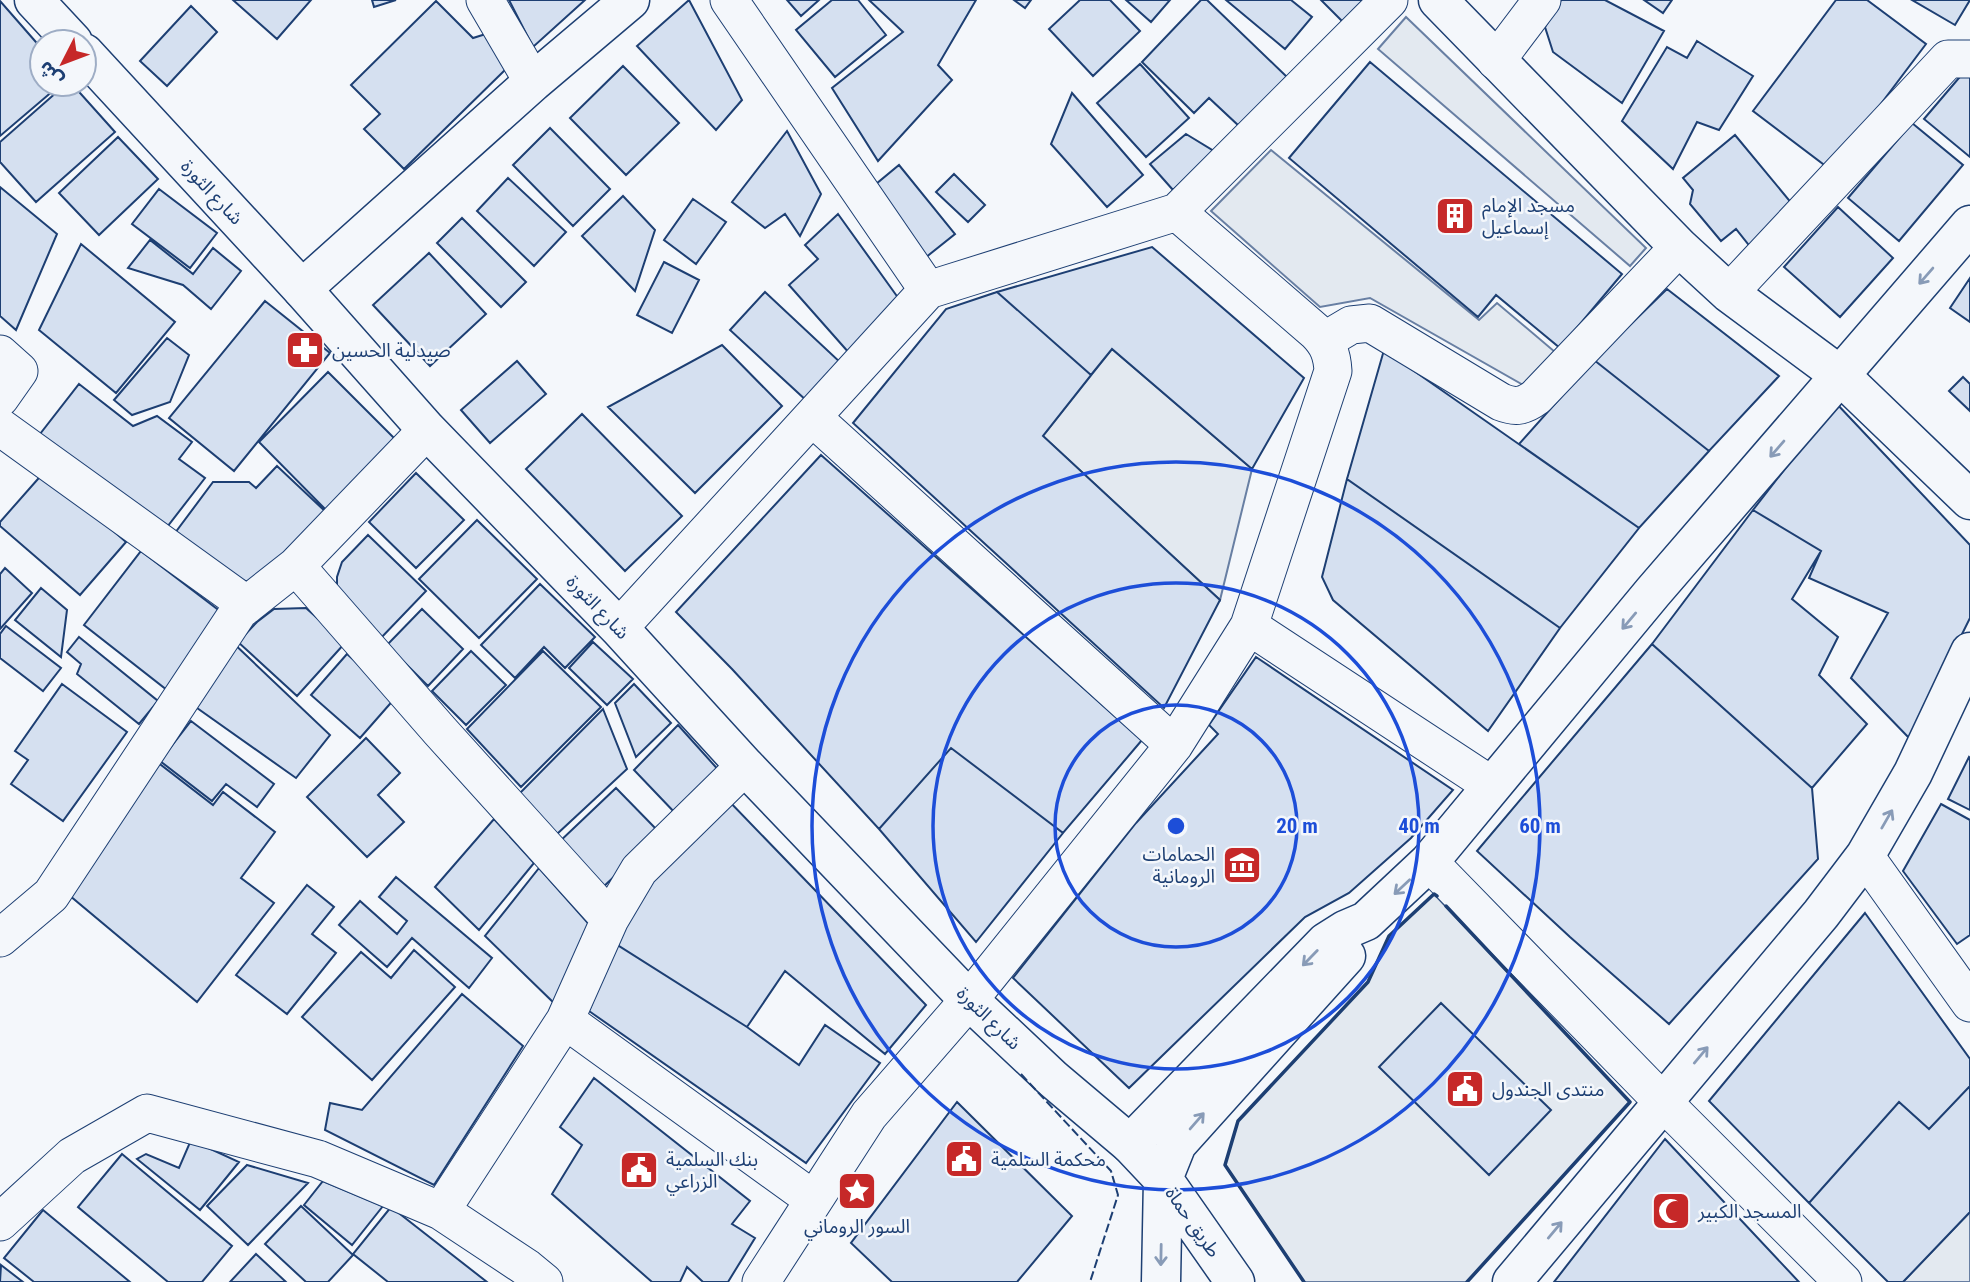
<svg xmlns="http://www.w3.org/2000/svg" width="1970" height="1282" font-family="'Roboto Condensed','Noto Sans Arabic',sans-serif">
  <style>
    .green { fill: #e3e9f0; stroke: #687fa3; stroke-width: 2 }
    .building { fill: #d5e0f0; stroke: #1d3f73; stroke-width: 2 }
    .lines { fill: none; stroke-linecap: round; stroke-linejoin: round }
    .minor-casing { stroke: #1d3f73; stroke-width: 39 }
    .tertiary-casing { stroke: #1d3f73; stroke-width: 41 }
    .secondary-casing { stroke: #1d3f73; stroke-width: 41 }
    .primary-casing { stroke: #1d3f73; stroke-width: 41 }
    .minor { stroke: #f4f7fb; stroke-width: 37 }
    .tertiary { stroke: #f4f7fb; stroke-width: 38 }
    .secondary { stroke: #f4f7fb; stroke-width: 38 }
    .primary { stroke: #f4f7fb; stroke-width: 38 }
    .fence { stroke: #1d3f73; stroke-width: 2; stroke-dasharray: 9 3.5; stroke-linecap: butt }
    .wall { stroke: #1d3f73; stroke-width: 3.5 }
    .oneway { stroke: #889bb7 }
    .ring { fill: none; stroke: #1d4ed8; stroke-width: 3.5 }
    .labels { text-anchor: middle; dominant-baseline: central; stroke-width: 5; stroke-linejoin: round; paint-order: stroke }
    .street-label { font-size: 19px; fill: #1d3f73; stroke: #f4f7fb }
    .poi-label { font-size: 19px; fill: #1d3f73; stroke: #f4f7fb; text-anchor: start }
    .centre { fill: #1d4ed8; stroke: #f4f7fb; stroke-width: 3.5 }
    .ring-label { font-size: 21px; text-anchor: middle; font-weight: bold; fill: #1d4ed8; stroke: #f4f7fb; stroke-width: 5; stroke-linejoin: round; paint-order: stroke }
  </style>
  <rect width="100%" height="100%" fill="#f4f7fb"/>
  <path class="green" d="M1406 17 1646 248 1630 266 1378 49Z
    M1271 150 1479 320 1497 303 1555 352 1525 386 1370 298 1320 307 1211 211Z
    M1112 349 1252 469 1220 600 1043 436Z
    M1434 894 1630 1102 1467 1282H1304L1225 1165 1238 1121 1368 982 1389 936Z
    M1970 1212V1282H1903Z"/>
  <path class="building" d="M233 0H311L277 39Z
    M372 0H396L374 7Z
    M509 0H585L533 47Z
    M689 0 742 100 716 130 637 46Z
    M787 0H819L801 16Z
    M832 0H858L886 35 835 77 796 30Z
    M869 0H976L938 65 952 80 878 161 832 88 903 32Z
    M1014 0H1031L1025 8Z
    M1080 0H1110L1140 31 1093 76 1049 29Z
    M1126 0H1170L1151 22Z
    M1201 0H1207L1287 77 1239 126 1209 98 1194 113 1142 62Z
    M1226 0H1291L1312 17 1285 49Z
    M1321 0H1373L1347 26Z
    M1561 0H1605L1664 31 1622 103 1553 52 1545 27Z
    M1644 0H1672L1663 13Z
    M1836 0H1867L1926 44 1831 170 1753 111Z
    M1912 0H1970L1955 25Z
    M0 1 42 49V84H61L0 136Z
    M436 1 473 38 492 32 506 69 404 169 364 129 380 114 351 85Z
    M191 6 217 32 167 86 140 61Z
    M1697 41 1753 76 1719 130 1697 122 1673 169 1622 121 1667 47 1687 58Z
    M1370 62 1622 274 1560 348 1496 295 1478 317 1289 158Z
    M1140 64 1189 118 1146 157 1097 103Z
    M623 66 679 123 626 175 570 118Z
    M1964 72 1970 74V157L1924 119Z
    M66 84H72L115 132 36 202 0 162V142Z
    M1072 93 1143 175 1107 207 1051 144Z
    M1912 123 1963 165 1899 241 1848 198Z
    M550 128 610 189 573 226 513 165Z
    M787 131 821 194 800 236 785 214 765 228 732 202Z
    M1186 134 1217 153 1173 190 1150 164Z
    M1735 135 1798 211 1752 249 1736 229 1721 241 1690 204 1693 190 1683 178Z
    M118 137 158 179 99 235 59 193Z
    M899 165 955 234 925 258 870 189Z
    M954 174 985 205 968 222 936 192Z
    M508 178 566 232 534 266 477 211Z
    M0 187 57 234 16 330 0 316Z
    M159 189 217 233 190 268 132 224Z
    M623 196 655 230 635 291 582 236Z
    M693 199 726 222 696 264 664 240Z
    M1838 207 1893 258 1840 317 1784 267Z
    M838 214 904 306 850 354 789 285 818 259 805 245Z
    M462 218 526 282 501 307 437 243Z
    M150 240 193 274 213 248 241 271 211 309 183 285 128 268Z
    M81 244 175 322 116 393 39 330Z
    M1152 247 1304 378 1252 469 1112 349 1091 375 997 292Z
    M429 253 486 314 430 366 373 305Z
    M664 262 699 280 672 333 637 315Z
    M1970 278V322L1950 308Z
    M1667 289 1779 376 1709 451 1594 360Z
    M765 292 842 364 808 402 730 330Z
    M997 292 1091 375 1043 436 1220 600 1164 708 853 423 946 309Z
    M265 301 330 353 234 471 169 418Z
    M167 338 189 355 170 402 132 415 114 400Z
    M722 345 782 406 695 493 608 407Z
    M1384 350 1639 528 1560 628 1347 479Z
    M1594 360 1709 451 1639 528 1519 444Z
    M517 361 546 394 490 443 461 410Z
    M328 372 402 446 332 516 259 442Z
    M1963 377 1970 384V411L1949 391Z
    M79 384 133 426 157 416 192 442 179 459 205 478 157 540 33 443Z
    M1836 403 1970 545V618L1910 739 1851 678 1888 613 1809 578 1821 551 1753 510Z
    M582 414 682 516 625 571 526 469Z
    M821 455 1142 740 1063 833 951 748 879 829 732 669 676 612Z
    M277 466 328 514 262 585 224 576 172 537 213 482H249L256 488Z
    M45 471 126 542 80 595 0 526V522Z
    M416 473 464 520 416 568 369 522Z
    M1347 479 1560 628 1488 731 1333 600 1322 577Z
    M1753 510 1821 551 1792 599 1838 637 1819 675 1867 724 1812 788 1652 644Z
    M477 520 537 579 479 638 419 579Z
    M368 535 426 591 379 640 337 592V577L342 562Z
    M141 551 225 615 167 690 84 625Z
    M5 568 32 593 0 629V574Z
    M540 584 595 637 565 668 544 647 515 678 481 645Z
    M41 588 67 610 61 657 15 620Z
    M306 608 345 643 297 696 238 642 257 622 274 609Z
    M422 609 463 649 428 686 387 645Z
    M6 626 61 668 43 691 0 658V634Z
    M79 637 158 701 139 724 77 674 81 664 67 652Z
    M229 639 330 735 296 778 190 703Z
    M593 642 633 679 607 705 569 668Z
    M1652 644 1812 788 1818 859 1669 1024 1570 937 1477 851Z
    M471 651 506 685 466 725 432 691Z
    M543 651 601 707 521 787 467 729Z
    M347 654 396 697 360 738 311 695Z
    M1256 657 1453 790 1411 838 1349 893 1305 917 1129 1088 1013 978 1136 823 1218 734 1209 725Z
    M62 684 127 732 63 821 11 784 28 760 15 751Z
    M634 684 671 723 636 757 615 703Z
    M603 709 627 769 557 834 520 793Z
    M191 721 274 784 257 807 226 784 212 801 160 761Z
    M678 725 722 774 678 816 634 770Z
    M366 738 400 773 378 795 404 822 367 857 307 797Z
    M951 748 1063 833 976 942 879 829Z
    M1969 757 1970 758V810L1948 799Z
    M152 758 213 805 223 792 275 832 241 878 274 903 197 1002 63 890Z
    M616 788 660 833 600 890 557 844Z
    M726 798 926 1005 885 1054 785 971 747 1027 616 944 646 874Z
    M1941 804 1970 820V935L1957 944 1903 871Z
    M494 819 534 863 479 930 435 887Z
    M539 868 595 931 555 1004 485 936Z
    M396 877 492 958 469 988 412 938 387 967 339 925 360 901 397 934 407 921 379 897Z
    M307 885 334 907 312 934 336 953 287 1014 236 975Z
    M1865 913 1970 1059V1086L1929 1129 1899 1102 1809 1203 1709 1101Z
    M616 944 747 1027 799 1065 825 1025 880 1063 806 1163 589 1011Z
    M414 950 455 987 372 1080 302 1017 361 952 391 978Z
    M462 994 523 1046 434 1185 325 1130 330 1103 362 1110Z
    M1441 1003 1551 1110 1489 1175 1379 1067Z
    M594 1078 750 1201 732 1224 755 1238 728 1282H703L687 1267 680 1282H652L552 1194 582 1145 560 1127Z
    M1970 1086V1212L1903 1282H1888L1809 1203 1899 1102 1929 1129Z
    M957 1102 1072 1216 1017 1282H892L851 1243Z
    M1665 1139 1799 1282H1554Z
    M191 1140 239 1162 200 1210 137 1159 146 1154 179 1168Z
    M122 1154 232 1246 202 1282H168L78 1207Z
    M247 1165 308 1183 248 1245 207 1206Z
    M323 1181 383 1206 352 1245 304 1205Z
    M301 1206 353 1255 328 1282H306L265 1244Z
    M391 1207 487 1282H388L353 1254Z
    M43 1210 130 1282H34L4 1258Z
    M256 1254 286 1282H230Z
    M1 1265 23 1282H0Z"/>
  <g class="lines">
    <g class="minor-casing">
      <path id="minor" d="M485 0 533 82
        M729 0 928 290
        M1496 61 1542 0
        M1729 293 1948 59H1970
        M1324 341 1351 325 1370 323 1501 402C1516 408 1524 406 1536 397L1679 247
        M0 354 19 371 0 398
        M812 417 1174 745
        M0 427 247 605
        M296 566 440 731 610 919
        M1249 626 1491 785
        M619 628 928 290 1177 212 1389 0
        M1865 856 1970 1003
        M1429 862 1662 1101 1843 1282
        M0 938 51 895 239 611 296 566 427 430
        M565 1020 814 1200
        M441 1211 565 1020 610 919 639 870 745 766
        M0 1222 72 1156 147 1113 318 1159 441 1211 527 1268 544 1282
        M761 1282 869 1115 969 1000 1174 745 1249 626 1333 371C1332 354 1328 344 1316 332L1177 212"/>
    </g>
    <g class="tertiary-casing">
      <path id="tertiary" d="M1438 0 1679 247 1729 293 1841 376 1970 500
        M302 289 533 82 630 0"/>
    </g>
    <g class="secondary-casing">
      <path id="secondary" d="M34 0 73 42
        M84 53 302 289 427 430 619 628 745 766 969 1000 1053 1079 1130 1144"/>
    </g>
    <g class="primary-casing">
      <path id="primary" d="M1161 1282 1163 1179 1177 1144 1346 956
        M1235 1282 1163 1179 1130 1144 1326 942 1345 930 1366 921 1429 862 1653 592 1970 225
        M1512 1282 1821 914 1865 856 1913 773 1970 652"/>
    </g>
    <use href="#minor" class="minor"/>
    <use href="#tertiary" class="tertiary"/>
    <use href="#secondary" class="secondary"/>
    <use href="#primary" class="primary"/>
    <path class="fence" d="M1021 1074 1111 1171 1118 1195 1090 1282"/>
    <path class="wall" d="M1446 906 1630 1102 1467 1282
      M1304 1282 1225 1165 1238 1121 1368 982 1389 936 1434 894 1437 896"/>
  </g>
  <defs><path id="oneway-shaft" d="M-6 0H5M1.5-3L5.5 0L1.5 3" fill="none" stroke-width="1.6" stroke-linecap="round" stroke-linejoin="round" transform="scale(1.75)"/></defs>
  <g class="oneway">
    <use href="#oneway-shaft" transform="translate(1926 276) rotate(131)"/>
    <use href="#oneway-shaft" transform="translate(1777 449) rotate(131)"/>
    <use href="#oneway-shaft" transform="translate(1629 621) rotate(130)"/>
    <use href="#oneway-shaft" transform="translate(1887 819) rotate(-60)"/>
    <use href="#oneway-shaft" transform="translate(1402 887) rotate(137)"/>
    <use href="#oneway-shaft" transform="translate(1310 958) rotate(134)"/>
    <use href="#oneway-shaft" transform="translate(1701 1055) rotate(-50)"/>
    <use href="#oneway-shaft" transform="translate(1197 1121) rotate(-49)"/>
    <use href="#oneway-shaft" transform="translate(1555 1230) rotate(-50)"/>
    <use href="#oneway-shaft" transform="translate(1161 1255) rotate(91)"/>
  </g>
  <g class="ring">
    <circle cx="1176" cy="826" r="121"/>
    <circle cx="1176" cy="826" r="243"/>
    <circle cx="1176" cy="826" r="364"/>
  </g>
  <defs>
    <g id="building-square" transform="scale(2.0125)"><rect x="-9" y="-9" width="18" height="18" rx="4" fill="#c62828" stroke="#f4f7fb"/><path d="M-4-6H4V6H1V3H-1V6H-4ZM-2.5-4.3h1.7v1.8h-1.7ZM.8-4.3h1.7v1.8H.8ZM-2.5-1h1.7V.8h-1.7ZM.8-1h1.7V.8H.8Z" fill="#fff"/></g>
    <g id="pharmacy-square" transform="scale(2.0125)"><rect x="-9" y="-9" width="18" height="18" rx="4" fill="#c62828" stroke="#f4f7fb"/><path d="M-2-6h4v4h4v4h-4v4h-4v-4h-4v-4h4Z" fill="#fff"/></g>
    <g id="museum-square" transform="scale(2.0125)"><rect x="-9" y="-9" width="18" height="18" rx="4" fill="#c62828" stroke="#f4f7fb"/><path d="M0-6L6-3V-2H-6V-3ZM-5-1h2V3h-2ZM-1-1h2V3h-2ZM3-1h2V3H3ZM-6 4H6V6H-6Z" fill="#fff"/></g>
    <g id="civic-square" transform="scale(2.0125)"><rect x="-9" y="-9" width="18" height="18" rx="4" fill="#c62828" stroke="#f4f7fb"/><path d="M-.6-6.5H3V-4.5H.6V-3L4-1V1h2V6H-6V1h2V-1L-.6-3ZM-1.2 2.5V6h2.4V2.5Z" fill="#fff"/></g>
    <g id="sight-square" transform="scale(2.0125)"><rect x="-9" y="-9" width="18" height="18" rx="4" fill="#c62828" stroke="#f4f7fb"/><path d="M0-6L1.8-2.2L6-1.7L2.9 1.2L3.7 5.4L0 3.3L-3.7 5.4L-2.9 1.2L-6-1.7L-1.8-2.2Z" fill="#fff"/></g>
    <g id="mosque-square" transform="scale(2.0125)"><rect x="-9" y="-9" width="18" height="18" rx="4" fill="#c62828" stroke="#f4f7fb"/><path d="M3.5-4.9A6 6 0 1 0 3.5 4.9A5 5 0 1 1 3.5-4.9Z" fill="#fff"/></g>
  </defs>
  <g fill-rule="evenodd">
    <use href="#building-square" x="1455" y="216"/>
    <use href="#pharmacy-square" x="305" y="350"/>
    <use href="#museum-square" x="1242" y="865"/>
    <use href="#civic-square" x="1465" y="1089"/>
    <use href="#civic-square" x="964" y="1159"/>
    <use href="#civic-square" x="639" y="1170"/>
    <use href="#sight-square" x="857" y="1191"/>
    <use href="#mosque-square" x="1671" y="1211"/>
  </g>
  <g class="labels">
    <g class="street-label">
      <text transform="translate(212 192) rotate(47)">شارع الثورة</text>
      <text transform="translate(598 607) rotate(46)">شارع الثورة</text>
      <text transform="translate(989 1018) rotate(44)">شارع الثورة</text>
      <text transform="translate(1193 1222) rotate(55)">طريق حماة</text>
    </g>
    <g class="poi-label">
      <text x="1482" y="205">مسجد الإمام<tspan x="1482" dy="22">إسماعيل</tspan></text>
      <text x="332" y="350">صيدلية الحسين</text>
      <text x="1215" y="854" text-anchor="end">الحمامات<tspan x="1215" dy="22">الرومانية</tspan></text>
      <text x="1492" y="1089">منتدى الجندول</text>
      <text x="666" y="1159">بنك السلمية<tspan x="666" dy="22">الزراعي</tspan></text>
      <text x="991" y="1159">محكمة السلمية</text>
      <text x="1698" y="1211">المسجد الكبير</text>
      <text x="857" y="1226" text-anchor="middle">السور الروماني</text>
    </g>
  </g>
  <circle cx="1176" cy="826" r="10" class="centre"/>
  <g class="ring-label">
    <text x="1297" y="833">20 m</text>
    <text x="1419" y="833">40 m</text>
    <text x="1540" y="833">60 m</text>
  </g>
  <g transform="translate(63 63) rotate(228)"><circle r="33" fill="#f4f7fb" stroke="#9eadc5" stroke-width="2"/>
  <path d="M0-5L12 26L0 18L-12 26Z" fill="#c62828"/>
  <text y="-10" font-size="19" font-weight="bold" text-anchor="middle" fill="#1d3f73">ش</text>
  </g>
</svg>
